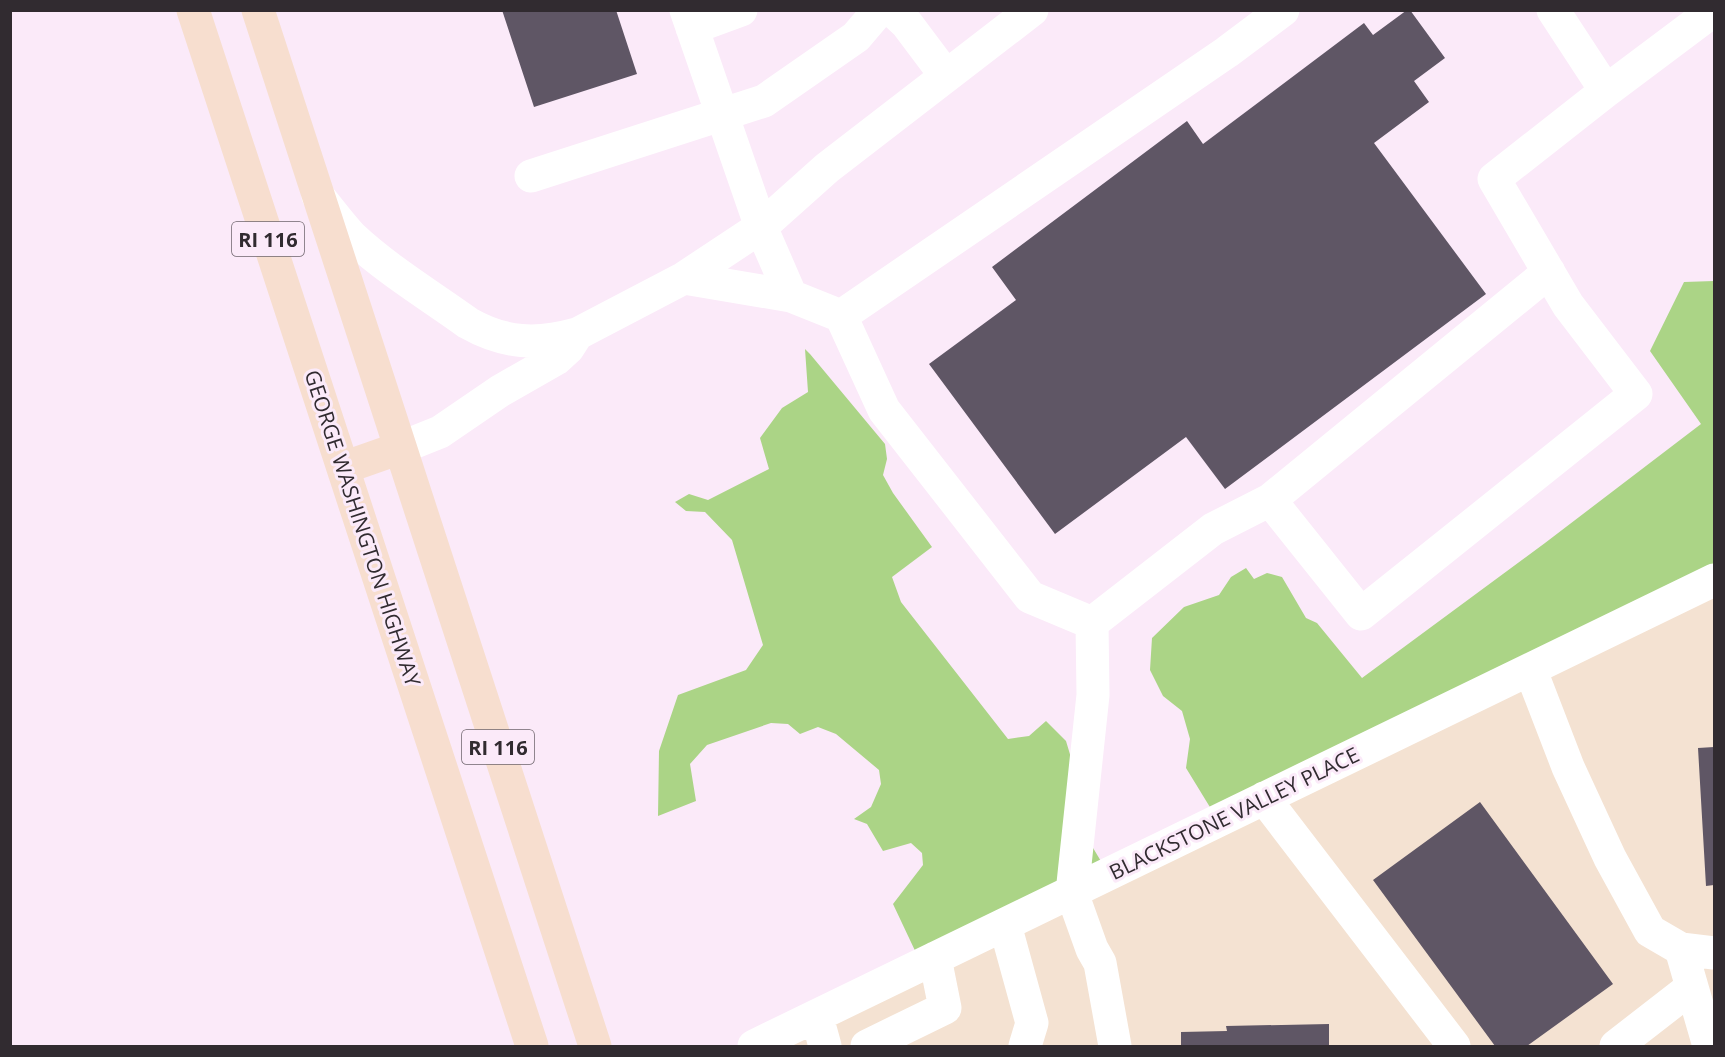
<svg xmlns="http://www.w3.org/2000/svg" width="1725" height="1057" font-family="'Open Sans',sans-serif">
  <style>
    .commercial { fill: #f4e2d2 }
    .green { fill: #abd486 }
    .building { fill: #5f5665 }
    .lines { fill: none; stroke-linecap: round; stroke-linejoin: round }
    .minor { stroke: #fff; stroke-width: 33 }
    .major { stroke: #f7decf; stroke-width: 33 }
    .labels { text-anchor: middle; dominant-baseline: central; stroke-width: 6; stroke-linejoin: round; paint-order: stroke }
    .shield { fill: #fbeaf9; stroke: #6e646c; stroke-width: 1.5 }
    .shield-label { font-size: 20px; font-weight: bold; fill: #312b30 }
    .street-label { font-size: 21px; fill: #312b30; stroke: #fbeaf9 }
  </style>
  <rect width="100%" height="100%" fill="#fbeaf9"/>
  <path class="commercial" d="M1714 581V1046H749Z"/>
  <path class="green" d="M1714 281V576L1216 817 1186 768 1190 739 1182 711 1163 696 1150 670 1152 638 1184 607 1219 595 1231 577 1246 568 1254 579 1267 573 1282 577 1306 618 1317 623 1362 678 1545 543 1701 424 1650 351 1684 282Z
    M805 349 810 354 885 444 887 459 883 475 893 493 932 547 892 577 901 602 1008 739 1029 736 1046 721 1066 741 1075 771 1074 816 1105 868 918 957 893 904 923 865 922 853 911 843 883 851 867 824 854 819 871 807 881 784 879 770 836 734 818 727 800 734 788 724 771 723 707 745 690 764 696 801 658 816 659 751 678 695 746 670 763 645 732 540 705 512 686 511 675 502 689 494 708 500 769 469 760 438 782 408 808 392Z"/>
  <path class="building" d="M502 10H616L637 74 534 107Z
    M1407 10H1410L1445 58 1414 81 1429 102 1374 143 1486 294 1225 489 1186 437 1055 534 929 364 1016 300 992 267 1187 121 1203 144 1364 23 1373 35Z
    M1714 747V885L1706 886 1698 748Z
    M1480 802 1613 984 1527 1046H1495L1373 880Z
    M1329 1024V1046H1181V1032L1227 1031 1226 1026Z"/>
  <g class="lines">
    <path class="minor" d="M686 10 761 227 791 296 841 316 884 410 1030 597 1092 623
      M892 10 907 24 946 76
      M1553 10 1606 91 1710 13 1708 10
      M692 28 741 10
      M531 176 764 101 856 37 879 10
      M318 196C329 209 339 223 351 236 386 269 429 295 468 323 505 344 537 345 577 334L684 278 761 227 827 168 1032 10
      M684 278 791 296
      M841 316 1227 52 1283 10
      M400 448 440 432 500 391 556 359 568 348 577 334
      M1270 500 1361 614 1636 394 1568 305 1494 179 1606 91
      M1092 623 1213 529 1270 500 1549 272
      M1092 623 1093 695 1072 893 1092 949 1100 963 1115 1046
      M1531 671 1568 767 1610 858 1650 931 1681 949 1714 953
      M1264 798 1454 1046
      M1005 925 1032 1023 1025 1046
      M1681 949 1709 1046
      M817 1017 825 1046
      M754 1046 1714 580
      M867 1046 945 1008 935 958
      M1616 1046 1692 987"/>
    <path class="major" d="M193 10 532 1046
      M258 10 595 1046
      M343 468 400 448"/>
  </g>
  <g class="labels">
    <g class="shield">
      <rect x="232" y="222" width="72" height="34" rx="4.5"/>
      <rect x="462" y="730" width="72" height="34" rx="4.5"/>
    </g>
    <g class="shield-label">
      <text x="268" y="239">RI 116</text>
      <text x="498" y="747">RI 116</text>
    </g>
    <g class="street-label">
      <text transform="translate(363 528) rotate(72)">GEORGE WASHINGTON HIGHWAY</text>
      <text transform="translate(1234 813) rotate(-26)">BLACKSTONE VALLEY PLACE</text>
    </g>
  </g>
  <rect width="1725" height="1057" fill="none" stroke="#312b30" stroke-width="24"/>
</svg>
